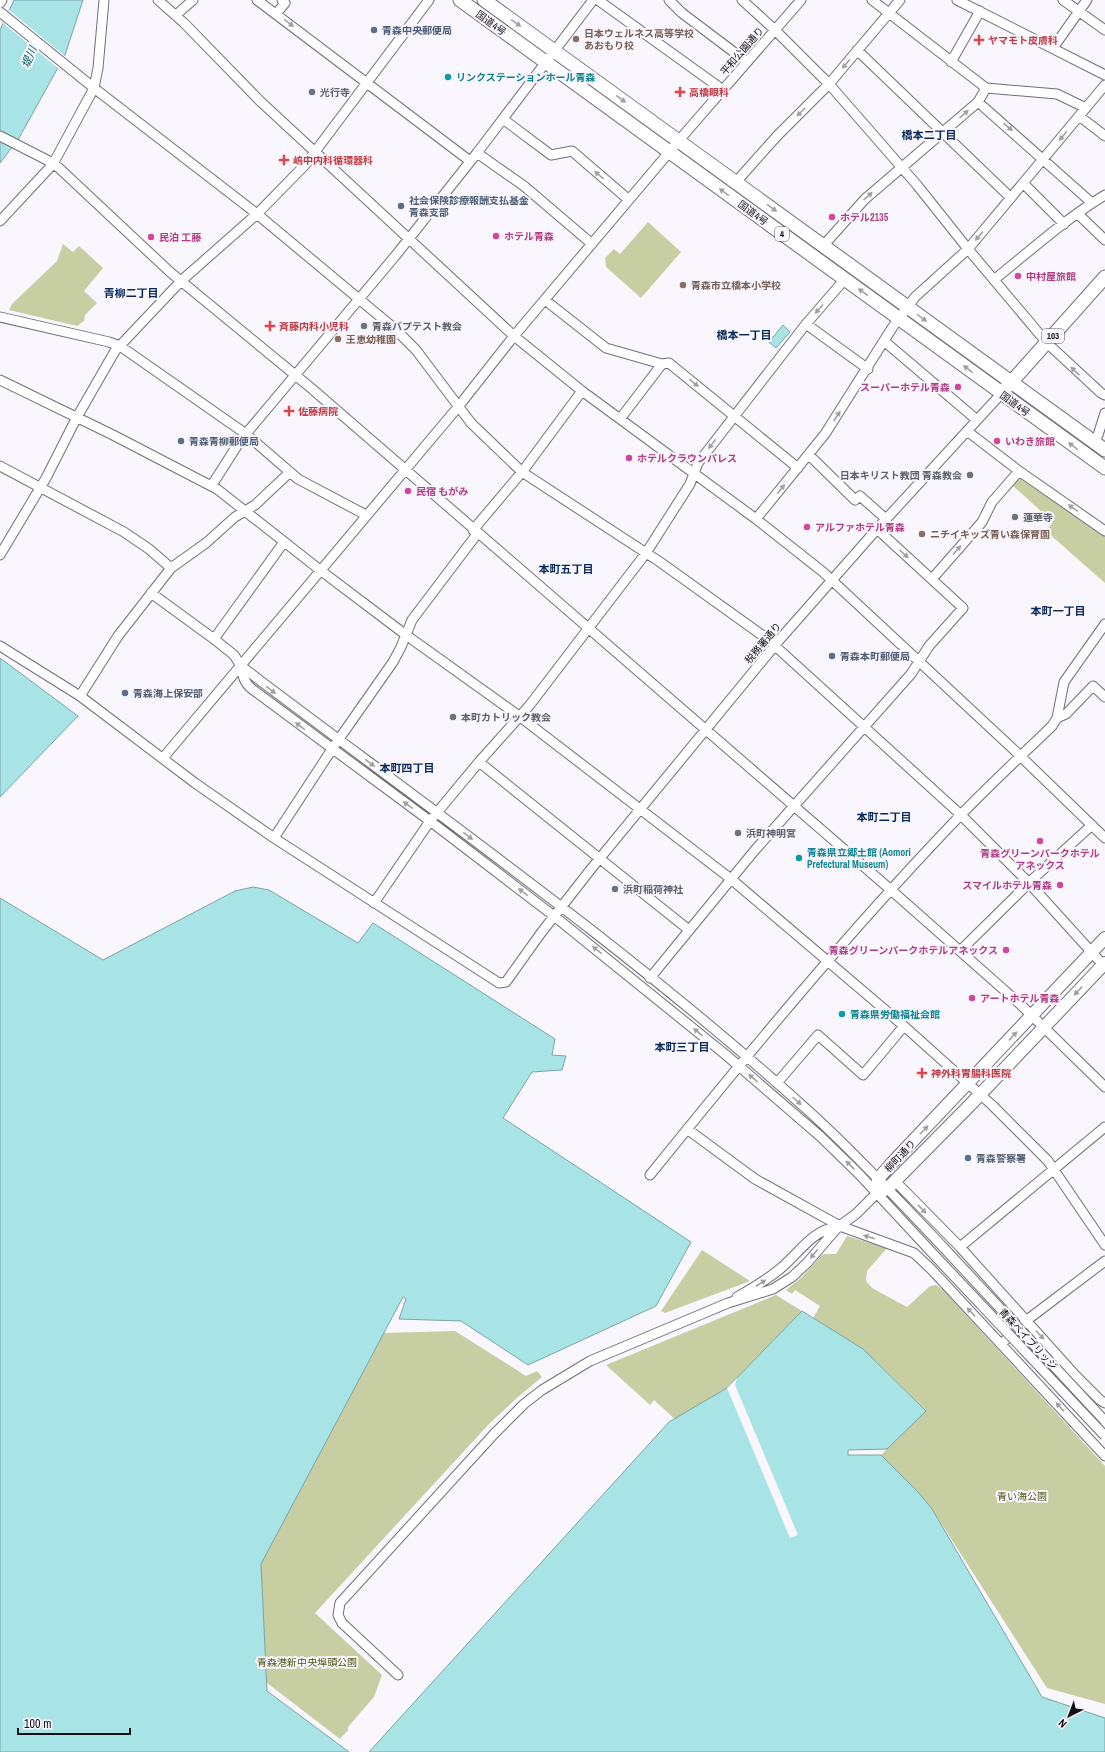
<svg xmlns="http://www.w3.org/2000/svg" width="1105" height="1752" font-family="'Archivo Narrow','Noto Sans JP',sans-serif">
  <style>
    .green { fill: #c6cea2 }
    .water { fill: #a8e4e5; stroke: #7ba4a7 }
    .pier { fill: #f9f7fd }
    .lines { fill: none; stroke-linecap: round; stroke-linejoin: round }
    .minor-casing { stroke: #726e7b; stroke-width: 11 }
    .major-casing { stroke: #726e7b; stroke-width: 14 }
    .highway-casing { stroke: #726e7b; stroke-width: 15 }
    .minor { stroke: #fff; stroke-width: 9 }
    .major { stroke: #fff; stroke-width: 12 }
    .highway { stroke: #fff; stroke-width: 13 }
    .minor-bridge-casing { stroke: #726e7b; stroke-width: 11; stroke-linecap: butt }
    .minor-bridge { stroke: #fff; stroke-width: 9 }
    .oneway { fill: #a09fa1 }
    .service-dot { fill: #5c6f8a; stroke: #f9f7fd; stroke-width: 1.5 }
    .education-dot { fill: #8d6e63; stroke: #f9f7fd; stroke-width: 1.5 }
    .health-dot { fill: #e0444e; stroke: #f9f7fd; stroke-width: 1.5 }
    .culture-dot { fill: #0f9aa8; stroke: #f9f7fd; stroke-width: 1.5 }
    .worship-dot { fill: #6b7280; stroke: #f9f7fd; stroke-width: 1.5 }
    .hotel-dot { fill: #d1479c; stroke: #f9f7fd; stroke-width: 1.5 }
    .labels { text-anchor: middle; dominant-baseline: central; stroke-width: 4; stroke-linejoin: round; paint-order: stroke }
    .shield { fill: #f9f7fd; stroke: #57555b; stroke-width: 1 }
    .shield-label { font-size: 9px; font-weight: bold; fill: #111015 }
    .street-label { font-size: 10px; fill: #111015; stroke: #f9f7fd }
    .service-label { font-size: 10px; font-weight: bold; fill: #4e5e75; stroke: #f9f7fd; text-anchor: start }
    .education-label { font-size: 10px; font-weight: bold; fill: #785e54; stroke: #f9f7fd; text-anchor: start }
    .health-label { font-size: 10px; font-weight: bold; fill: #be3a42; stroke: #f9f7fd; text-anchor: start }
    .culture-label { font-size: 10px; font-weight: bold; fill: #0d838f; stroke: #f9f7fd; text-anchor: start }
    .worship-label { font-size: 10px; font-weight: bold; fill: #5b616d; stroke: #f9f7fd; text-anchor: start }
    .hotel-label { font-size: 10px; font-weight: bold; fill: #b23c85; stroke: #f9f7fd; text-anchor: start }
    .park-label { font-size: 10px; fill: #515914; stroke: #f9f7fd }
    .water-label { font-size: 11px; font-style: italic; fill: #015b5d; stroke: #f9f7fd }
    .neighbourhood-label { font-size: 11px; font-weight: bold; fill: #06275a; stroke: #f9f7fd }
  </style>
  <rect width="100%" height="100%" fill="#f9f7fd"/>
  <path class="green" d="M648 222 681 252 641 298 606 267 605 258 614 249 620 254Z
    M63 244 73 252 79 246 103 268 84 291 97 303 85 315 84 321 77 326 9 310 12 304 57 261Z
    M1025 478 1105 536V583L1046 531 1053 522 1012 485 1017 479Z
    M847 1236 887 1248 867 1271 866 1281 872 1288 907 1307 930 1286 936 1285 943 1290 1105 1466V1704L1047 1688 932 1509 918 1492 881 1455 926 1410 863 1349 813 1318 820 1306 795 1290 792 1294 786 1290 802 1277 823 1254H836Z
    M702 1250 750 1281 665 1313 661 1311Z
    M776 1295 802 1311 727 1388 675 1419 654 1400 650 1405 606 1365Z
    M455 1331 526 1376 537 1371 542 1377 519 1396 489 1424 315 1613 382 1675 374 1697 348 1727V1730L340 1739 267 1683 260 1564 384 1333Z"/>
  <path class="water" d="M14 0H83L65 55 19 138 0 163V30Z
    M783 325 790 332 776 348 769 342Z
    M0 658 78 716 0 797Z
    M253 887 269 890 358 943 373 923 555 1039 552 1055 566 1056 562 1070 532 1072 503 1118 691 1242 656 1306 528 1365 461 1321 399 1319 406 1299 403 1297 261 1564 267 1691 349 1752H0V898L103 960 235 891Z
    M802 1311 863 1349 926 1411 887 1449 848 1450V1455H881L918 1492 932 1509 1042 1697 1105 1718V1752H369L669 1422 727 1388Z"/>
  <path class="pier" d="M9 10 66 57 59 69 3 23Z
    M737 1378 735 1385 798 1535 790 1538 727 1388Z"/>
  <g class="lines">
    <g class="minor-casing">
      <path id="minor" d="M158 0 184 23 260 101 514 336 582 391 756 519 823 572 1012 748 1105 838
        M257 0 470 161
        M598 0 723 90
        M669 0 682 13 747 62
        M742 0 775 30 829 84 917 185 968 249 1047 343 1101 393 1105 395
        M957 0 1105 75
        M1063 0 1105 30
        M0 3 2 0
        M0 12 94 88 257 214 395 329 416 350 471 423 522 472 660 562 766 638 784 654 961 815 1029 883 1105 967
        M276 14 285 3 282 0
        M176 15 193 0
        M1053 48 1087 0
        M857 50 1011 198
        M951 62 980 11
        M986 88 1057 94 1086 108
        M978 102 1092 203
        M1079 116 1105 136
        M503 119 551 155 572 151 629 200
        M0 136 47 160 59 168 170 272 311 388 891 890 1021 1005 1105 1087
        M477 153 524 186 592 244
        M736 182 777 136 829 84 900 0
        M1023 183 1064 224
        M1078 214 1105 240
        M0 221 53 164 94 88 98 68 104 0
        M823 246 865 199 978 102 986 88 872 0
        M995 279C1030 251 1065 219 1105 195
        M545 300 606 348 662 364 669 363 798 468
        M0 317 109 342 120 346 246 434 298 479 366 515
        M806 324 868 369
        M884 341 977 420
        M0 380 113 435 217 489 320 570 406 635 519 716 731 879 904 1026 992 1105 1048 1161 1105 1245
        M620 419 662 364
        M967 431 1019 471 1105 531
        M1094 442 1098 435 1105 413
        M809 455 855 500 860 496 886 519
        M0 466 124 532 149 549 171 568
        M212 485 240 441 396 255 477 153 593 0
        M756 519 825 434 892 328 915 297 968 249 1105 85
        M473 530 522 472 582 391
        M0 555 46 478 77 417 115 351 181 281 257 214 305 165 429 0
        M932 579 982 522 992 502 1019 471
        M151 593 214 639 234 655 241 666 262 682C448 822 640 958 813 1115 859 1157 901 1203 944 1248
        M214 639 284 542
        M0 646 80 696 195 783 274 838 499 983 506 982 541 933 591 869 781 638 877 529 1001 394
        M241 666C243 676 244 683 252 689L430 821 554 916 726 1055 821 1137 859 1174 936 1257
        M80 696 118 636 171 568 206 543 235 517 255 505 290 472
        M1057 718 1066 714 1093 686 1105 697
        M163 758 458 407 514 336 687 131 801 0
        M479 762 689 930
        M274 838 332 749 393 662 401 647 412 620 477 534
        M374 903 430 821 479 762 529 706 646 553 690 484 698 463 806 324 845 279
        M960 951 1035 877 1092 825
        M650 978 755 850 911 674 929 646 963 608 877 529
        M777 1083 818 1035 863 1075 904 1026
        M687 1129 755 1179 840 1226 914 1253 931 1269 1105 1456
        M650 1175C747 1055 846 935 952 824 984 790 1019 758 1052 726L1057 718 1064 682 1105 624
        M895 1181 960 1247 1075 1375 1100 1400 1105 1403
        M960 1247 1105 1127
        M737 1297C753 1288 768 1279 781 1268 799 1253 813 1229 838 1227
        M1001 1344 1031 1317 1105 1261
        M398 1675 342 1623 338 1615 340 1603 494 1434 524 1404 542 1390 590 1361 728 1303 773 1289 792 1277 807 1263 838 1227 856 1214 877 1193"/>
    </g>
    <g class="major-casing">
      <path id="major" d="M1105 938 892 1163 878 1179 877 1193 887 1189 971 1104 1105 963"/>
    </g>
    <g class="highway-casing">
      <path id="highway" d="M460 0 1105 468
        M484 0 1105 450
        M1005 389 1105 277"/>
    </g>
    <use href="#minor" class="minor"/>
    <use href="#major" class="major"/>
    <use href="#highway" class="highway"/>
    <g class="minor-bridge-casing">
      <path id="minor-bridge" d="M944 1248 1105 1421
        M936 1257 1105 1436"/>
    </g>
    <use href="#minor-bridge" class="minor-bridge"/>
  </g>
  <defs><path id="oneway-solid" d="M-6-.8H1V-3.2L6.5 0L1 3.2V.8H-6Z"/></defs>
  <g class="oneway">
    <use href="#oneway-solid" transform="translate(289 23) rotate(38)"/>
    <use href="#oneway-solid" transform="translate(516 23) rotate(35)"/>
    <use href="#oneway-solid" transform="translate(846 64) rotate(130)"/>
    <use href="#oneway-solid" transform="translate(621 99) rotate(36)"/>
    <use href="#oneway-solid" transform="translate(801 112) rotate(135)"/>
    <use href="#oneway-solid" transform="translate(964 114) rotate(-41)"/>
    <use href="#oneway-solid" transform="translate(1008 127) rotate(41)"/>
    <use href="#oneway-solid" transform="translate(1063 136) rotate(129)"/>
    <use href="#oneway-solid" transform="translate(599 175) rotate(-140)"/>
    <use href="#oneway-solid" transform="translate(724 192) rotate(-144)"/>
    <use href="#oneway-solid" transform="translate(868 196) rotate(-42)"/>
    <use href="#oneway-solid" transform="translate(772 208) rotate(36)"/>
    <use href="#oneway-solid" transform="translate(979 236) rotate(130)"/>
    <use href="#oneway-solid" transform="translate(863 292) rotate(-144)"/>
    <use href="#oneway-solid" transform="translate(819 309) rotate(131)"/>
    <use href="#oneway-solid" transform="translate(922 318) rotate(36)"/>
    <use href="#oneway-solid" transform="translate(968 369) rotate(-143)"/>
    <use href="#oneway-solid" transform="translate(1075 371) rotate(-137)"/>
    <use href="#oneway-solid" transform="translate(694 383) rotate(39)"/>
    <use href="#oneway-solid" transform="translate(837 416) rotate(-57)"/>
    <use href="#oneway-solid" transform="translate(712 444) rotate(127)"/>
    <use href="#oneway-solid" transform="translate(1073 446) rotate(-144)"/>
    <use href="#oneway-solid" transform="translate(781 489) rotate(-51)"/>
    <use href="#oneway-solid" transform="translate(1073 508) rotate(-145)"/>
    <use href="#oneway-solid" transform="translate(957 550) rotate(-49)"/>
    <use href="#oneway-solid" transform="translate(904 554) rotate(42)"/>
    <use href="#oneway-solid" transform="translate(271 690) rotate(37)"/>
    <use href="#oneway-solid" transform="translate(300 726) rotate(-143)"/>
    <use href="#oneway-solid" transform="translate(370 763) rotate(36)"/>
    <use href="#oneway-solid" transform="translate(408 805) rotate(-144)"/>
    <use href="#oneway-solid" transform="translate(468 836) rotate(37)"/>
    <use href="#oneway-solid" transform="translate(523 892) rotate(-142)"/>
    <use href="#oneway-solid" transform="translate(597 950) rotate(-142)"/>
    <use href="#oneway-solid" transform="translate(1078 991) rotate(133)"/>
    <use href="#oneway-solid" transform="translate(698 1032) rotate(-141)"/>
    <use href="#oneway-solid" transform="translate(1013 1036) rotate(-47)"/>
    <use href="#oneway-solid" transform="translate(753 1078) rotate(-140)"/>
    <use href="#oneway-solid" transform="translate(797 1101) rotate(42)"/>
    <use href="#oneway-solid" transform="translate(924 1130) rotate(-46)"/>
    <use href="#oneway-solid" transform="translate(850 1165) rotate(-136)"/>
    <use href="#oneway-solid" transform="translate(922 1209) rotate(46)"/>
    <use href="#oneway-solid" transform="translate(869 1237) rotate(-162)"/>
    <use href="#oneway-solid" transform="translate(814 1254) rotate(129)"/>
    <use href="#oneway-solid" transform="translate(761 1283) rotate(-33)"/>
    <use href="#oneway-solid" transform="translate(971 1312) rotate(-133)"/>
    <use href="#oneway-solid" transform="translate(1040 1335) rotate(48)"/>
    <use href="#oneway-solid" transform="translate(1060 1407) rotate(-133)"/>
  </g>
  <g class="service-dot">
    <circle cx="374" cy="30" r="4"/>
    <circle cx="401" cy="206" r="4"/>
    <circle cx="181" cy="441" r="4"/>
    <circle cx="832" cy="656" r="4"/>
    <circle cx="125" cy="693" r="4"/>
    <circle cx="968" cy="1158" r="4"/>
  </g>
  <g class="education-dot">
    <circle cx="576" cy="39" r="4"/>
    <circle cx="683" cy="285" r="4"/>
    <circle cx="338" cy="339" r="4"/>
    <circle cx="922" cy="534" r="4"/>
  </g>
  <g class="health-dot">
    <path d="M977 34h4v4h4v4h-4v4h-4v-4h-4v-4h4z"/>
    <path d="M678 86h4v4h4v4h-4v4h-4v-4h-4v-4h4z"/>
    <path d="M282 154h4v4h4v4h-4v4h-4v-4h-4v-4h4z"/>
    <path d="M268 320h4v4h4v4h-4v4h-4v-4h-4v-4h4z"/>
    <path d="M287 405h4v4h4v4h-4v4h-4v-4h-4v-4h4z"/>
    <path d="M920 1067h4v4h4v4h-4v4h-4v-4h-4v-4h4z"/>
  </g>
  <g class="culture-dot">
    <circle cx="448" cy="77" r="4"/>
    <circle cx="799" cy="858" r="4"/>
    <circle cx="842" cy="1014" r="4"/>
  </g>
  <g class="worship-dot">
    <circle cx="312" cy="92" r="4"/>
    <circle cx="364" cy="326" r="4"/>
    <circle cx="970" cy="475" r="4"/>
    <circle cx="1015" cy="517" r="4"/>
    <circle cx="453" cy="717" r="4"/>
    <circle cx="738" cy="833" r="4"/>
    <circle cx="615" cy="889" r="4"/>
  </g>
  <g class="hotel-dot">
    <circle cx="832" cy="217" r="4"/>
    <circle cx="496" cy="236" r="4"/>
    <circle cx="151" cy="237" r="4"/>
    <circle cx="1018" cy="276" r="4"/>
    <circle cx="958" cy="387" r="4"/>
    <circle cx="997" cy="441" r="4"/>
    <circle cx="629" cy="458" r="4"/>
    <circle cx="408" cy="491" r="4"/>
    <circle cx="807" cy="527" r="4"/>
    <circle cx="1040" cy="841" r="4"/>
    <circle cx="1060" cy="885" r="4"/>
    <circle cx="1006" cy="950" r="4"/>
    <circle cx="972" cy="998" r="4"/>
  </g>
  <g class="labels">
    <g class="shield">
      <rect x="775" y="227" width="14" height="14" rx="3"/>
      <rect x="1042" y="329" width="22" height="14" rx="3"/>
    </g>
    <g class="shield-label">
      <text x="782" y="234">4</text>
      <text x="1053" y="336">103</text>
    </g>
    <g class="street-label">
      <text transform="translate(491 23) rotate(36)">国道4号</text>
      <text transform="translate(742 51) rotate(-49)">平和公園通り</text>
      <text transform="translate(753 213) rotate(36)">国道4号</text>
      <text transform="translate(1015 404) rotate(36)">国道4号</text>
      <text transform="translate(763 643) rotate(-50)">税務署通り</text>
      <text transform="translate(900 1156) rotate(-47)">柳町通り</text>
      <text transform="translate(1028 1339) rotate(47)">青森ベイブリッジ</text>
    </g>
    <g class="service-label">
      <text x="382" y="30">青森中央郵便局</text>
      <text x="409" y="200">社会保険診療報酬支払基金<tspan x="409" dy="12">青森支部</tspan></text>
      <text x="189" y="441">青森青柳郵便局</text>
      <text x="840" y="656">青森本町郵便局</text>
      <text x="133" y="693">青森海上保安部</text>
      <text x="976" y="1158">青森警察署</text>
    </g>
    <g class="education-label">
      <text x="584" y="33">日本ウェルネス高等学校<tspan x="584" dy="12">あおもり校</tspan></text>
      <text x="691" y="285">青森市立橋本小学校</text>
      <text x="346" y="339">王恵幼稚園</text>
      <text x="930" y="534">ニチイキッズ青い森保育園</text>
    </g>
    <g class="health-label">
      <text x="988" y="40">ヤマモト皮膚科</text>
      <text x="689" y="92">高橋眼科</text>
      <text x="293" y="160">嶋中内科循環器科</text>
      <text x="279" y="326">斉藤内科小児科</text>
      <text x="298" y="411">佐藤病院</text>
      <text x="931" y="1073">神外科胃腸科医院</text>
    </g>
    <g class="culture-label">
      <text x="456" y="77">リンクステーションホール青森</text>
      <text x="807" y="852">青森県立郷土館 (Aomori<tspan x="807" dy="12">Prefectural Museum)</tspan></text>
      <text x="850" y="1014">青森県労働福祉会館</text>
    </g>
    <g class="worship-label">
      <text x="320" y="92">光行寺</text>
      <text x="372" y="326">青森バプテスト教会</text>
      <text x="962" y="475" text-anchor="end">日本キリスト教団 青森教会</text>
      <text x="1023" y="517">蓮華寺</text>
      <text x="461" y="717">本町カトリック教会</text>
      <text x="746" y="833">浜町神明宮</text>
      <text x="623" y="889">浜町稲荷神社</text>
    </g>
    <g class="hotel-label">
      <text x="840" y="217">ホテル2135</text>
      <text x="504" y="236">ホテル青森</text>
      <text x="159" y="237">民泊 工藤</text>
      <text x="1026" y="276">中村屋旅館</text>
      <text x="950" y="387" text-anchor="end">スーパーホテル青森</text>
      <text x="1005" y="441">いわき旅館</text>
      <text x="637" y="458">ホテルクラウンパレス</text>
      <text x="416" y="491">民宿 もがみ</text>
      <text x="815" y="527">アルファホテル青森</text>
      <text x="1040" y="853" text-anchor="middle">青森グリーンパークホテル<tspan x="1040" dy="12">アネックス</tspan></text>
      <text x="1052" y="885" text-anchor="end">スマイルホテル青森</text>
      <text x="998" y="950" text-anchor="end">青森グリーンパークホテルアネックス</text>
      <text x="980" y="998">アートホテル青森</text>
    </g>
    <g class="park-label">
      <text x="1022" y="1496">青い海公園</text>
      <text x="307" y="1662">青森港新中央埠頭公園</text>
    </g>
    <g class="water-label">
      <text transform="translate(29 57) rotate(-68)">堤川</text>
    </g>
    <g class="neighbourhood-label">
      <text x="929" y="135">橋本二丁目</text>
      <text x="131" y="293">青柳二丁目</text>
      <text x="744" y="335">橋本一丁目</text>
      <text x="566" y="569">本町五丁目</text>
      <text x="1058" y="611">本町一丁目</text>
      <text x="407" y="768">本町四丁目</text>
      <text x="884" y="817">本町二丁目</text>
      <text x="682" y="1047">本町三丁目</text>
    </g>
  </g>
  <g transform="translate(1069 1716) rotate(222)" stroke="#f9f7fd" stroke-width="3" paint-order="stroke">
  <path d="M0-3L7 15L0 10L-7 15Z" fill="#111015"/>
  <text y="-6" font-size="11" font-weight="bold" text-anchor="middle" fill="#111015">N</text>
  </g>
  <path d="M18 1728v6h112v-6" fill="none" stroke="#111015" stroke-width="2"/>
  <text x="24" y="1728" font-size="12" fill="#111015" stroke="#f9f7fd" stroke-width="3" paint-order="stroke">100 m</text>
</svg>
